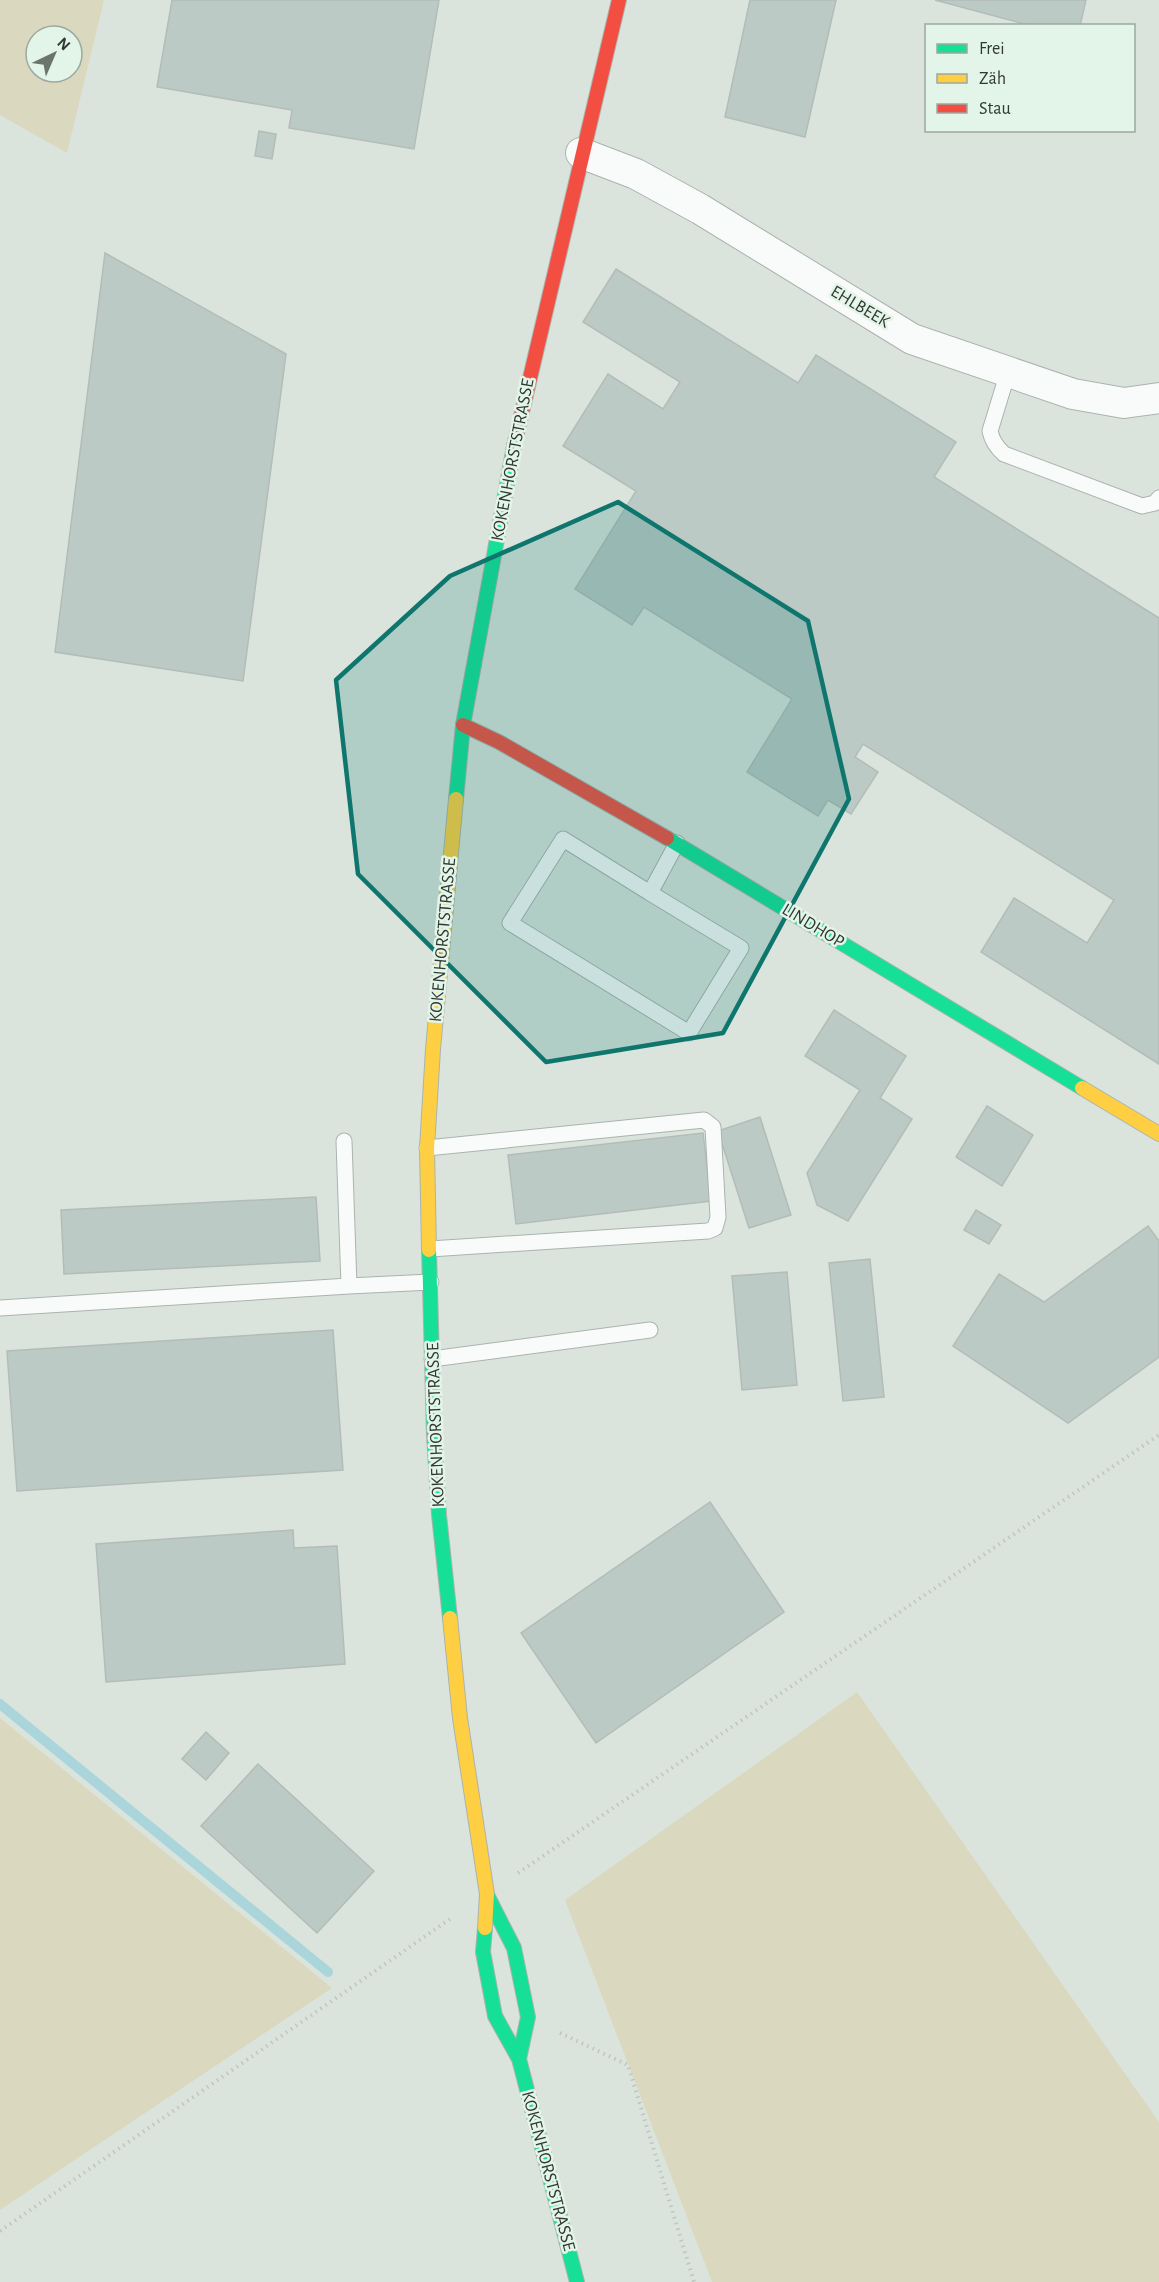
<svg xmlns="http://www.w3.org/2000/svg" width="1159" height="2282" font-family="'Alegreya Sans',sans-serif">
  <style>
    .green { fill: #dad9c0; fill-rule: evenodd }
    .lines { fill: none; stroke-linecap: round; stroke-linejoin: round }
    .stream { stroke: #aad5db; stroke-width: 10 }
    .building { fill: #bbcac5; stroke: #b3bcb8; stroke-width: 1.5 }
    .lane-casing { stroke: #abb3ae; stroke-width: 17 }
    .street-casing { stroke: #abb3ae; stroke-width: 32 }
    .fast-casing { stroke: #abb3ae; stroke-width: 16 }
    .slow-casing { stroke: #abb3ae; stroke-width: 16 }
    .jam-casing { stroke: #abb3ae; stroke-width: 16 }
    .path { stroke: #c1c4c2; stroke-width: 4; stroke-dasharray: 1.5 4.5; stroke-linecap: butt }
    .lane { stroke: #f9fbfa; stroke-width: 15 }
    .street { stroke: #f9fbfa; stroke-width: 30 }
    .fast { stroke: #16e098; stroke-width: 14 }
    .slow { stroke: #ffcf43; stroke-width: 14 }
    .jam { stroke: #f24e42; stroke-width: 14 }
    .marked { fill: #0f766e; fill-opacity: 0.2; stroke: #0f766e; stroke-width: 4.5; stroke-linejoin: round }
    .labels { text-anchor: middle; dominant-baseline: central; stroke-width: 5; stroke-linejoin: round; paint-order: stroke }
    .street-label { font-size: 18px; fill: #313833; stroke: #e3f5e8 }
  </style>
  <rect width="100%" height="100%" fill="#dae4dd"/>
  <path class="green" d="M0 0H104L67 153 0 115ZM36 36H72V72H36Z
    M857 1692 1159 2122V2282H712L565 1900Z
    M0 1718 332 1988 0 2210Z"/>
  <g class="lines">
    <path class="stream" d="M0 1704 328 1972"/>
  </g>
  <path class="building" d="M172 0H439L414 149 289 128 292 110 157 87Z
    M750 0H836L805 137 725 117Z
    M935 0H1086L1080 26H1032Z
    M259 131 276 134 272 159 255 156Z
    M105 253 286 354 243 681 55 652Z
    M616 269 798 383 816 355 956 442 934 477 1159 618V1064L981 952 1014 898 1087 943 1114 900 863 744 855 757 878 772 851 814 828 800 818 816 747 772 792 699 644 607 632 625 575 589 636 491 563 446 608 374 663 409 680 382 583 322Z
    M834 1010 906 1056 880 1098 912 1119 848 1221 817 1205 807 1173 860 1090 805 1056Z
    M987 1106 1033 1135 1002 1186 956 1157Z
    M760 1117 791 1215 749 1228 718 1131Z
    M703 1133 711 1201 516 1224 508 1155Z
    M316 1197 320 1261 64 1274 61 1210Z
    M976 1210 1001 1225 989 1244 964 1230Z
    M1148 1226 1159 1241V1357L1068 1423 953 1346 999 1274 1044 1302Z
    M870 1259 884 1397 843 1401 829 1263Z
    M787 1272 797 1385 742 1390 732 1276Z
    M333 1330 343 1470 17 1491 7 1351Z
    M710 1502 784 1612 596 1743 521 1633Z
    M293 1530 294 1548 337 1546 345 1664 106 1682 96 1544Z
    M206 1732 229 1753 206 1780 182 1759Z
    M258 1764 374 1871 317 1933 201 1826Z"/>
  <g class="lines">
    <g class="lane-casing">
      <path id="lane" d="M1008 372 990 431C992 441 996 447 1004 454L1142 506 1155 503 1159 498
        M650 893 741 948 689 1033 510 923 563 839 650 893 677 843
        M427 1148 704 1120 713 1127 718 1217 715 1228 708 1231 430 1249
        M349 1286 431 1282
        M0 1308 349 1286 344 1141
        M432 1359 650 1330"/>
    </g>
    <g class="street-casing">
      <path id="street" d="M581 153 636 174 700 209 912 339 1073 394 1124 403 1159 398"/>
    </g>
    <g class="fast-casing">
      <path id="fast" d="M456 799 463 725 514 446
        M667 838 1082 1088
        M429 1250 434 1435 439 1515 450 1618
        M487 1895 514 1948 528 2017 519 2059
        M485 1928 483 1952 495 2016 519 2059 577 2282"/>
    </g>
    <g class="slow-casing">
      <path id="slow" d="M1082 1088 1159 1134
        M429 1250 427 1148 433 1049 456 799
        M450 1618 460 1718 487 1894 485 1928"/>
    </g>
    <g class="jam-casing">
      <path id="jam" d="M514 446 619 0
        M463 725 499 742 667 838"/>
    </g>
    <path class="path" d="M518 1873 1159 1435
      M560 2033 628 2065 694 2282
      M0 2231 450 1919"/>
    <use href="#lane" class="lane"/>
    <use href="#street" class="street"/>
    <use href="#fast" class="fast"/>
    <use href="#slow" class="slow"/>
    <use href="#jam" class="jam"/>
  </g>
  <path class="marked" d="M618 502 808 621 849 799 723 1033 546 1062 358 874 336 680 450 576Z"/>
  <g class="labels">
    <g class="street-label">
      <text transform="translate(860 307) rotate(31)">EHLBEEK</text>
      <text transform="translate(513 460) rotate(-79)">KOKENHORSTSTRASSE</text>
      <text transform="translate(813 926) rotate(31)">LINDHOP</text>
      <text transform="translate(443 940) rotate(-85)">KOKENHORSTSTRASSE</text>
      <text transform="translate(436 1425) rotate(-92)">KOKENHORSTSTRASSE</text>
      <text transform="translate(548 2171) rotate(75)">KOKENHORSTSTRASSE</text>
    </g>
  </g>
  <rect x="925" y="24" width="210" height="108" fill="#e3f5e8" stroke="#9ca9a0" stroke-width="1.5"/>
  <rect x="937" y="44" width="30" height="9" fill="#16e098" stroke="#9ca9a0" stroke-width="1.5"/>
  <text x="979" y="54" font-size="18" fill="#313833">Frei</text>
  <rect x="937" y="74" width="30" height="9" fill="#ffcf43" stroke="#9ca9a0" stroke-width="1.5"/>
  <text x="979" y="84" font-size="18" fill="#313833">Zäh</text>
  <rect x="937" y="104" width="30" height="9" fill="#f24e42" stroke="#9ca9a0" stroke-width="1.5"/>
  <text x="979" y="114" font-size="18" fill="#313833">Stau</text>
  <g transform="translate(54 54) rotate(44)"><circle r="28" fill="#e3f5e8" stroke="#9ca9a0" stroke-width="1.5"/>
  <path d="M0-4.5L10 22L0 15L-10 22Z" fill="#6c746e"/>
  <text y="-9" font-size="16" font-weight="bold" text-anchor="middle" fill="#313833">N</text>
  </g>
</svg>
